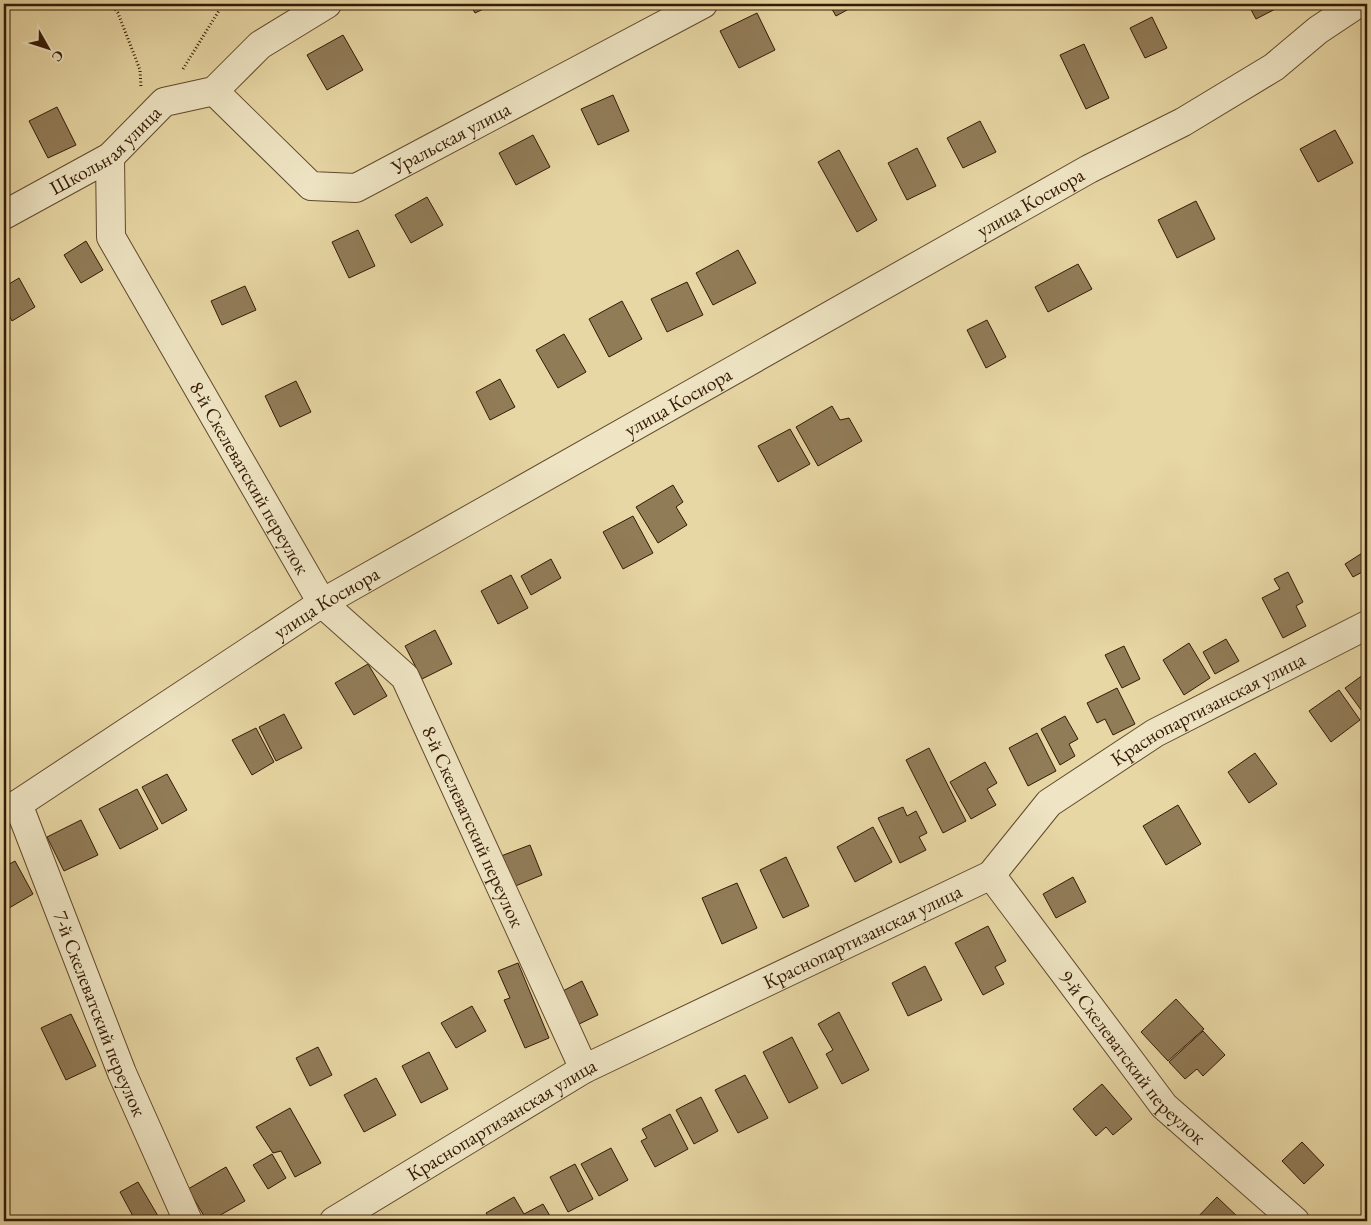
<svg xmlns="http://www.w3.org/2000/svg" width="1371" height="1225" font-family="'EB Garamond',serif">
  <style>
    .building { fill: #917c58; stroke: #341a05 }
    .lines { fill: none; stroke-linecap: round; stroke-linejoin: round }
    .minor-casing { stroke: #61492d; stroke-width: 30 }
    .path { stroke: #341a05; stroke-width: 3; stroke-dasharray: 1 2.5; stroke-linecap: butt }
    .minor { stroke: #efe5c4; stroke-width: 28 }
    .labels { text-anchor: middle; dominant-baseline: central; stroke-width: 4; stroke-linejoin: round; paint-order: stroke }
    .street-label { font-size: 20px; fill: #341a05; stroke: #efe5c4 }
  </style>
  <rect width="100%" height="100%" fill="#e7d7a4"/>
  <filter id="stains"><feTurbulence type="fractalNoise" baseFrequency=".004" numOctaves="4"/><feColorMatrix values="0 0 0 0 .2 0 0 0 0 .09 0 0 0 0 .02 0 0 0 .5 -.17"/></filter>
  <radialGradient id="worn" r=".72"><stop offset=".6" stop-color="#630" stop-opacity="0"/><stop offset="1" stop-color="#630" stop-opacity=".3"/></radialGradient>
  <path class="building" d="M470 4H494L475 13Z
    M829 4H858L836 16Z
    M1248 4H1285L1256 19Z
    M757 13 775 50 739 68 720 31Z
    M1152 17 1167 48 1145 58 1130 28Z
    M343 35 363 70 327 90 307 55Z
    M1084 44 1109 98 1086 109 1060 55Z
    M613 95 629 131 598 145 581 109Z
    M57 107 76 145 48 158 29 121Z
    M980 121 996 152 963 168 947 138Z
    M1335 130 1353 163 1318 182 1300 149Z
    M533 135 550 167 516 185 499 153Z
    M917 148 936 186 907 200 888 163Z
    M839 150 877 220 857 232 818 162Z
    M427 197 443 225 411 243 395 215Z
    M1196 201 1215 239 1177 258 1158 220Z
    M358 230 375 266 349 278 332 242Z
    M86 241 103 270 81 283 64 255Z
    M738 250 756 283 713 305 696 273Z
    M1078 264 1092 289 1048 312 1035 287Z
    M19 278 35 307 12 321 4 306 9 301 4 292V287Z
    M687 282 703 315 667 332 651 299Z
    M245 286 256 310 222 325 211 301Z
    M622 301 642 339 609 357 589 319Z
    M987 320 1006 357 986 368 967 330Z
    M564 334 586 372 558 388 536 350Z
    M500 379 515 407 490 420 476 392Z
    M296 381 311 412 280 427 265 396Z
    M832 406 840 420 849 418 862 441 818 466 796 427Z
    M790 429 810 464 778 482 758 446Z
    M673 485 683 502 676 507 687 525 658 543 636 507Z
    M633 516 653 553 623 569 603 532Z
    M1367 550V572L1366 570 1353 577 1345 564Z
    M551 559 561 578 531 595 521 576Z
    M1288 572 1303 602 1296 606 1306 626 1283 638 1262 598 1280 589 1274 579Z
    M511 575 528 608 498 624 481 591Z
    M435 630 452 664 422 679 405 646Z
    M1226 639 1239 661 1215 674 1203 652Z
    M1189 643 1210 678 1184 695 1163 660Z
    M1124 646 1140 679 1122 688 1105 655Z
    M368 664 387 696 354 715 335 683Z
    M1367 672V718L1345 688Z
    M1117 688 1135 724 1113 735 1105 719 1097 723 1087 703Z
    M1339 690 1360 720 1331 742 1309 711Z
    M284 714 302 748 276 761 259 727Z
    M1065 716 1078 739 1069 744 1075 756 1060 765 1041 729Z
    M256 728 274 762 252 775 232 740Z
    M1037 733 1056 771 1028 786 1009 748Z
    M929 748 966 821 943 833 906 760Z
    M1255 753 1277 784 1249 803 1228 772Z
    M985 762 997 783 987 789 996 805 971 819 950 782Z
    M167 774 187 810 162 824 142 787Z
    M137 789 158 829 120 849 99 809Z
    M1178 805 1201 844 1166 865 1143 826Z
    M903 807 907 816 916 811 927 833 919 837 926 850 900 863 878 818Z
    M81 820 98 855 64 871 47 837Z
    M873 827 892 862 855 882 837 847Z
    M530 845 542 875 513 887 501 856Z
    M786 857 809 906 783 918 760 870Z
    M15 861 33 894 4 911V867Z
    M1073 877 1086 902 1056 918 1043 894Z
    M737 883 757 928 722 944 702 898Z
    M988 926 1006 961 995 967 1004 984 983 995 955 943Z
    M518 963 549 1038 525 1048 504 1000 510 998 498 971Z
    M925 966 942 1000 908 1016 892 983Z
    M582 981 598 1015 577 1025 561 992Z
    M1176 999 1204 1029 1168 1061 1141 1032Z
    M472 1006 486 1031 456 1048 441 1023Z
    M839 1012 869 1070 842 1084 826 1054 833 1050 818 1024Z
    M71 1014 96 1066 66 1080 41 1028Z
    M1203 1031 1225 1055 1203 1076 1197 1069 1185 1079 1169 1062Z
    M792 1037 818 1088 789 1103 763 1052Z
    M318 1047 332 1075 310 1086 296 1058Z
    M429 1052 448 1089 421 1103 402 1066Z
    M745 1075 768 1118 738 1133 715 1090Z
    M376 1078 396 1115 364 1132 344 1095Z
    M1102 1084 1132 1119 1113 1135 1106 1127 1096 1136 1073 1109Z
    M701 1097 718 1131 694 1144 676 1110Z
    M290 1108 321 1163 295 1177 281 1151 273 1153 256 1127Z
    M670 1114 688 1149 655 1167 641 1141 647 1138 642 1129Z
    M1302 1142 1324 1165 1304 1184 1282 1161Z
    M611 1148 628 1180 599 1196 581 1164Z
    M272 1154 286 1178 268 1189 253 1165Z
    M575 1164 593 1199 568 1212 550 1177Z
    M226 1167 245 1201 210 1221H207L188 1189Z
    M138 1182 161 1221H133L135 1220 120 1192Z
    M514 1197 524 1214 543 1204 553 1221H491L486 1213Z
    M1217 1197 1242 1221H1194Z"/>
  <g class="lines">
    <g class="minor-casing">
      <g id="minor">
        <path id="s1" d="M214 91 311 186 356 188 703 4"/>
        <path id="s2" d="M110 157 111 237 322 603 405 677 584 1069"/>
        <path id="s3" d="M4 215 110 157 164 102 214 91 260 45 327 4"/>
        <path id="s4" d="M18 804 122 1073 188 1221"/>
        <path id="s5" d="M4 811 18 804 322 603 1089 169 1183 122 1274 67 1318 30 1357 4"/>
        <path id="s6" d="M991 875 1164 1106 1295 1221"/>
        <path id="s7" d="M334 1221 584 1069 991 875 1049 803 1155 733 1367 625"/>
      </g>
    </g>
    <path class="path" d="M111 4 118 13 140 70 141 87
      M183 69 223 4"/>
    <use href="#minor" class="minor"/>
  </g>
  <g class="labels">
    <g class="street-label">
      <text stroke="none"><textPath href="#s1" startOffset="288">Уральская улица</textPath></text>
      <text stroke="none"><textPath href="#s3" startOffset="121">Школьная улица</textPath></text>
      <text stroke="none"><textPath href="#s5" startOffset="1194">улица Косиора</textPath></text>
      <text stroke="none"><textPath href="#s5" startOffset="789">улица Косиора</textPath></text>
      <text stroke="none"><textPath href="#s2" startOffset="358">8-й Скелеватский переулок</textPath></text>
      <text stroke="none"><textPath href="#s5" startOffset="384">улица Косиора</textPath></text>
      <text stroke="none"><textPath href="#s7" startOffset="1021">Краснопартизанская улица</textPath></text>
      <text stroke="none"><textPath href="#s2" startOffset="778">8-й Скелеватский переулок</textPath></text>
      <text stroke="none"><textPath href="#s7" startOffset="601">Краснопартизанская улица</textPath></text>
      <text stroke="none"><textPath href="#s4" startOffset="225">7-й Скелеватский переулок</textPath></text>
      <text stroke="none"><textPath href="#s6" startOffset="231">9-й Скелеватский переулок</textPath></text>
      <text stroke="none"><textPath href="#s7" startOffset="196">Краснопартизанская улица</textPath></text>
    </g>
  </g>
  <rect width="1371" height="1225" fill="none" stroke="#e7d7a4" stroke-width="20"/>
  <rect x="5" y="5" width="1361" height="1215" fill="none" stroke="#341a05" stroke-width="2.5"/>
  <rect x="10" y="10" width="1351" height="1205" fill="none" stroke="#341a05"/>
  <g transform="translate(48 48) rotate(129)" stroke="#efe5c4" stroke-width="4" paint-order="stroke">
  <path d="M0-4L9 19L0 12L-9 19Z" fill="#341a05"/>
  <text y="-8" font-size="14" font-weight="bold" text-anchor="middle" fill="#341a05">С</text>
  </g>
  <rect width="100%" height="100%" filter="url(#stains)"/>
  <rect width="100%" height="100%" fill="url(#worn)"/>
</svg>
